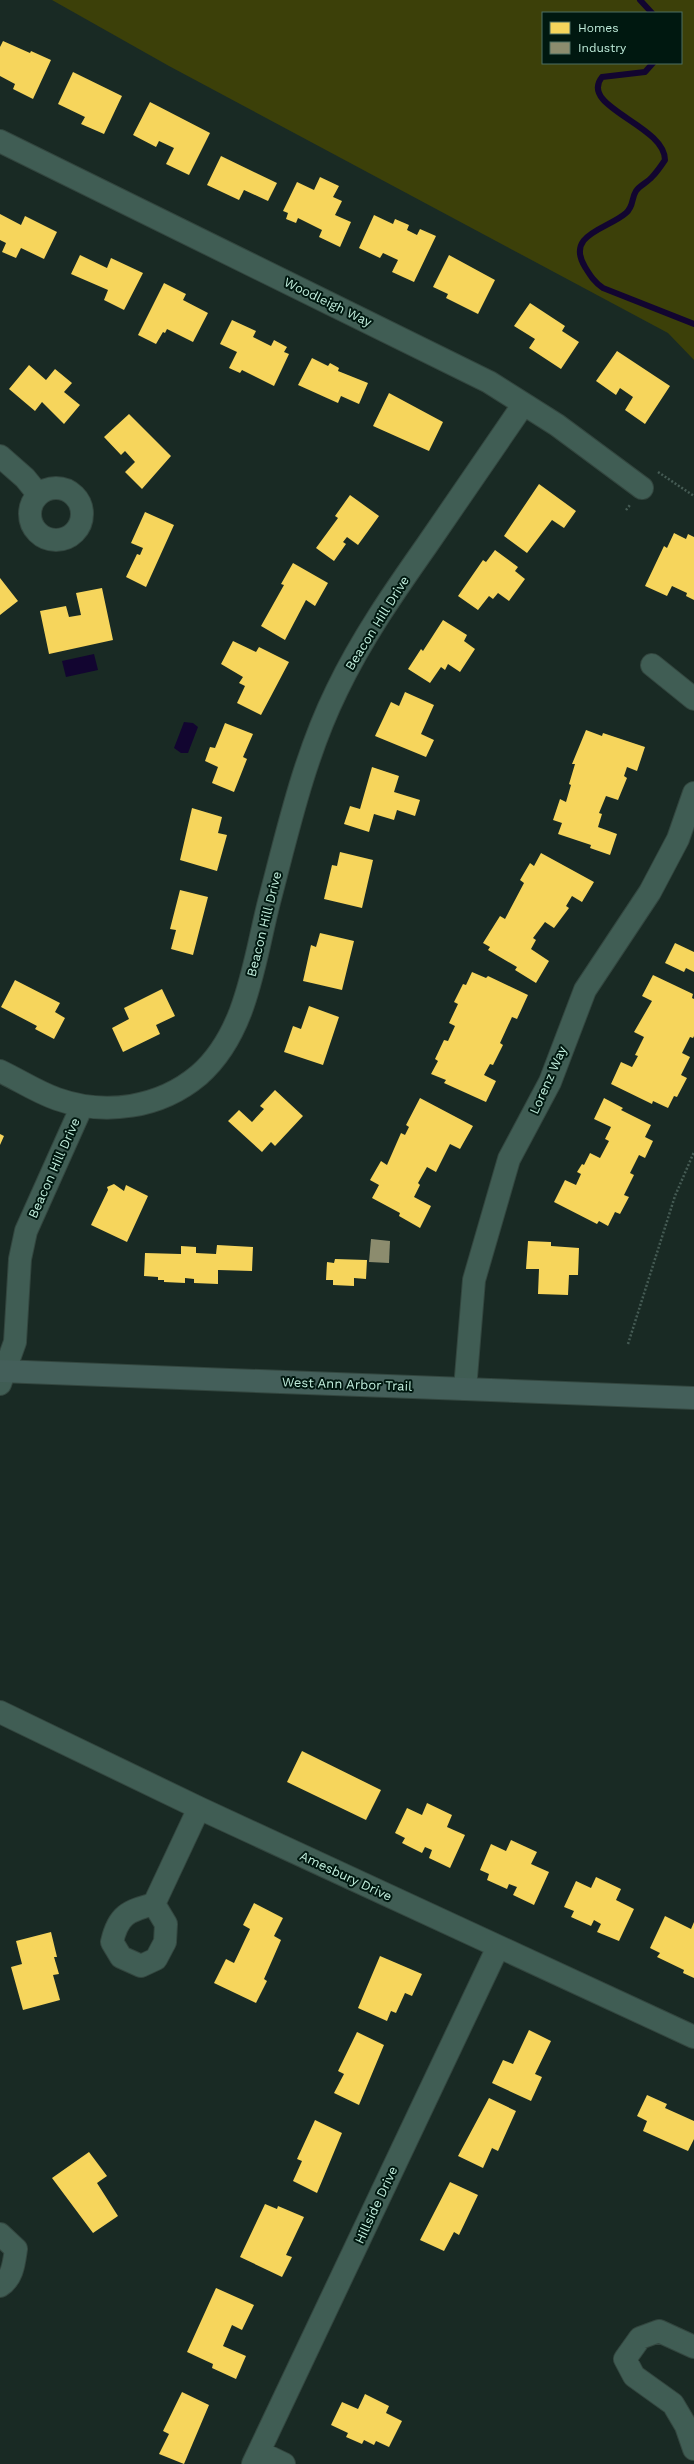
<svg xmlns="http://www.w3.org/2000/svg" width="694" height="2464" font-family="'Work Sans',sans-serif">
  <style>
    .green { fill: #3c4009; fill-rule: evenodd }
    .water { fill: #120530 }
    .homes { fill: #f6d55c }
    .industry { fill: #8c8c6e }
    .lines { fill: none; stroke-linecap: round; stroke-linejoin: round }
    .stream { stroke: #120530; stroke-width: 6 }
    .street-casing { stroke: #33463f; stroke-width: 24 }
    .secondary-casing { stroke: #33463f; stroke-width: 24 }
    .path { stroke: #455b54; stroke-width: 2.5; stroke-dasharray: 2 2; stroke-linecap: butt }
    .street { stroke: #405d54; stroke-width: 22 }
    .secondary { stroke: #445f5a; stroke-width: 22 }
    .labels { text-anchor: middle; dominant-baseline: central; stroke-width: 4; stroke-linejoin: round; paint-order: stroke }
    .street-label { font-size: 13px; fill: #c1eedd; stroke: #001810 }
  </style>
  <rect width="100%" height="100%" fill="#192a24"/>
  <path class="green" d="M52 0H694V360L668 333 169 66ZM543 13H681V63H543Z"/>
  <path class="water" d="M94 654 98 670 66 677 62 661Z
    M184 722 193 723 198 727 188 753H181L174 748Z"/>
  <path class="homes" d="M3 41 30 53 31 51 51 60 33 99 13 89 15 84 0 76V47Z
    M73 72 122 96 104 134 81 124 85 117 58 104Z
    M150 102 210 133 189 175 166 164 174 148 159 141 156 147 133 135Z
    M221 156 277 183 268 201 244 190 239 200 207 185Z
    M320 177 339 186 333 197 342 201 335 215 351 222 340 247 319 237 322 230 298 218 296 223 286 219 288 213 283 211 297 182 314 190Z
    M0 214 21 225 25 216 57 232 44 259 21 248 16 258 2 252 6 243 0 240Z
    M374 215 393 224 395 219 409 225 407 230 417 235 420 229 436 236 414 282 392 272 398 260 383 253 380 258 359 248Z
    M80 255 107 268 111 258 143 273 124 310 104 300 108 290 71 274Z
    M449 255 495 280 478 314 446 298 448 294 433 287Z
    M164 283 186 294 183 300 208 313 193 342 167 329 165 333 163 332 156 344 138 335Z
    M530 303 565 326 562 331 579 342 561 369 529 348 535 339 514 326Z
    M232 320 256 331 253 337 271 346 274 340 287 347 284 352 289 354 274 386 242 370 240 373 229 368 237 352 220 344Z
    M617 351 670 386 645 424 625 410 633 397 620 388 616 395 596 381Z
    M312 358 328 366 330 363 339 368 338 371 368 383 359 404 341 396 338 403 298 385Z
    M29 365 46 380 55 369 72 383 64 392 80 405 64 424 42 402 35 411 9 389Z
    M389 393 443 422 429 451 373 426Z
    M129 414 171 456 142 489 125 472 135 462 125 451 121 455 104 437Z
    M539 484 576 511 564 528 552 520 527 553 504 536Z
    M350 495 379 516 358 545 347 537 343 542 346 544 334 561 316 548 338 518 335 516Z
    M145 512 174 525 146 587 126 577 137 554 140 555 143 548 131 543Z
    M674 533 686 539 688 534 694 537V600L686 596 687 593 672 586 667 596 645 586 664 546 667 548Z
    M495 550 518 567 515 571 525 579 509 601 498 593 493 599 489 596 478 610 458 596 483 560 486 562Z
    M293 563 328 583 315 606 306 600 285 640 261 626 284 585 281 584Z
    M0 578 18 601 0 615Z
    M102 588 113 640 49 654 40 611 66 606 69 617 81 615 76 593Z
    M443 620 467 635 464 641 475 649 460 672 448 664 445 670 441 667 430 683 408 669 421 649 423 651Z
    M233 641 256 652 259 647 289 662 261 715 237 703 245 686 239 683 243 677 221 664Z
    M405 692 434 705 421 734 434 740 426 757 375 736 391 702 399 706Z
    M225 723 253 734 243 757 247 759 234 792 212 783 218 767 205 761 210 747 215 748Z
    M586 730 602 736 603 733 645 747 637 771 627 767 624 776 627 778 618 800 606 796 599 813 602 814 598 827 617 834 610 855 590 848 591 845 558 834 562 823 553 820 560 799 566 802 571 785 569 784 575 764H572Z
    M372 767 399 776 394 792 420 800 415 816 397 810 394 820 374 814 369 832 344 824 350 806 360 809Z
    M192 808 222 817 218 833 227 835 217 871 180 860Z
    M340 852 373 860 362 908 324 899 332 865 337 866Z
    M541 853 594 882 582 902 572 896 566 906 569 908 554 928 545 922 533 938 536 940 531 949 549 961 536 983 515 970 517 967 488 950 490 947 483 943 500 916 505 919 524 883 520 880 530 863 534 866Z
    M180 890 208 897 193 955 171 949 176 930 170 929Z
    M320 933 354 941 342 990 303 981 311 945 316 947Z
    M675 943 694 952V972L686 968 684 972 665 963Z
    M472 972 486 978 488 976 528 995 517 1019 512 1017 500 1043 503 1045 493 1065 490 1064 484 1075 496 1081 486 1102 444 1083 446 1080 431 1074 438 1061 435 1059 444 1040 448 1041 455 1026 449 1023 458 1004 454 1002 463 984 466 985Z
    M653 975 693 994 692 998 694 999V1036L693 1038 690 1037 682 1053 690 1057 681 1075 687 1078 677 1097 674 1096 668 1108 653 1101 652 1104 611 1084 621 1062 632 1067 638 1056 635 1055 644 1037 634 1032 652 1001 642 996Z
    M15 980 60 1003 55 1012 65 1018 54 1039 35 1029 37 1026 1 1007Z
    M162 989 175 1016 156 1025 160 1034 123 1052 112 1028 129 1019 124 1008Z
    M309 1006 339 1017 323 1065 284 1052 293 1026 301 1029Z
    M275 1090 303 1116 275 1146 271 1142 262 1152 228 1121 239 1110 252 1122 264 1109 260 1106Z
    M420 1098 473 1126 460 1149 450 1144 436 1172 427 1167 418 1183 420 1185 414 1197 431 1206 420 1228 399 1216 400 1213 372 1198 379 1185 370 1180 381 1161 387 1165 401 1133 405 1135 409 1127 406 1125Z
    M604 1098 623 1108 621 1110 651 1125 645 1137 653 1141 645 1158 639 1155 630 1173 634 1175 624 1195 629 1197 620 1214 615 1212 608 1226 599 1221 597 1224 554 1202 565 1180 576 1185 581 1174 577 1172 582 1164 584 1165 590 1153 600 1158 609 1141 605 1139 611 1127 594 1119Z
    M0 1134 4 1136 0 1145Z
    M114 1184 124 1191 126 1185 148 1196 127 1242 91 1225 108 1190 107 1187Z
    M528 1241 551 1242V1246L579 1248 578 1275H569L568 1295 538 1294 539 1269H526Z
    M217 1245 253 1247 252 1271 218 1270V1284L194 1283V1279L185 1278V1283L164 1282V1280H158V1277L144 1276 145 1253 181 1254V1246L196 1247V1253L216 1254Z
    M335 1259 367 1260 366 1279 354 1278V1286L333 1285V1280H326L327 1262 334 1263Z
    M302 1751 381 1790 366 1820 287 1782Z
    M427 1803 452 1815 447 1827 465 1835 450 1868 429 1858 432 1850 425 1847 422 1853 402 1843 405 1838 395 1833 407 1808 422 1815Z
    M511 1840 537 1852 531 1864 549 1872 534 1905 513 1895 517 1887 509 1884 507 1889 487 1880 489 1874 480 1870 491 1844 506 1851Z
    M596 1877 621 1889 616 1900 634 1909 619 1941 597 1932 601 1924 594 1920 591 1926 571 1917 574 1911 564 1907 576 1881 591 1888Z
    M254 1903 283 1918 274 1936 281 1940 264 1979 267 1981 256 2003 214 1983 226 1959 234 1963 250 1929 243 1925Z
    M665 1916 691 1929 694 1922V1978L683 1973 684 1970 657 1957 660 1953 650 1948Z
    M51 1932 57 1957H54L59 1974 53 1975 60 2000 23 2010 11 1967 22 1964 16 1941Z
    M380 1956 422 1974 412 1996 405 1993 396 2013 391 2011 387 2021 358 2008Z
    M529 2030 551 2041 535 2074 542 2077 531 2101 492 2083 503 2060 513 2064Z
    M357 2032 384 2045 359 2105 334 2093 344 2074 338 2071Z
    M647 2095 667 2104 665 2108 694 2121V2139L688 2151 643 2131 647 2121 637 2116Z
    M489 2098 516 2111 498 2151 492 2148 483 2168 458 2156Z
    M315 2120 342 2133 317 2193 293 2181 302 2161 297 2159Z
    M89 2152 107 2176 97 2183 118 2216 93 2233 52 2178Z
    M450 2182 478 2195 459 2235 454 2232 444 2251 420 2240Z
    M265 2204 277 2209 278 2206 304 2217 286 2255 292 2257 282 2277 240 2257Z
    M216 2288 254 2305 242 2330 232 2325 223 2346 246 2356 236 2379 212 2368 213 2364 187 2352Z
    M182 2392 209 2405 184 2464 159 2454 169 2434 163 2431Z
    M365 2394 389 2406 386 2413 402 2421 389 2447 376 2441 374 2445 364 2440 362 2444 346 2437 348 2433 331 2425 342 2402 358 2409Z"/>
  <path class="industry" d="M371 1239 390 1241 389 1263 369 1262Z"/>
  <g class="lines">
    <path class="stream" d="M640 0 652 13
      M653 63 645 72 602 77C578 107 665 125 665 160 661 166 657 172 652 177 648 182 639 186 636 191 631 199 634 206 626 213 608 229 565 234 585 267 590 275 594 282 603 288L694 324"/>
    <g class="street-casing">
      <path id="street" d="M0 141 489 382 557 425 642 488
        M0 456 25 478 38 494
        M30 514a26 26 0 1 1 52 0a26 26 0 1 1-52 0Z
        M652 665 694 699
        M0 1071C19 1080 37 1092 57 1099 105 1116 160 1108 199 1075 247 1033 254 961 269 902 288 830 304 757 337 690 362 638 394 592 427 545 459 499 491 452 523 405
        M0 1384 15 1342 20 1259 26 1231 82 1106
        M465 1389 474 1280 509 1159 550 1082 585 990 650 892 678 839 694 793
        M0 1712 199 1808 694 2037
        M154 1904 166 1924 165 1942 156 1959 141 1966 121 1957 112 1942C118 1915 128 1911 154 1904Z
        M154 1904 199 1808
        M0 2234 16 2249C14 2262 13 2278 0 2286
        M694 2347 659 2331 640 2338 625 2359 634 2376 673 2404 686 2426 694 2449
        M259 2452 284 2464
        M253 2464 498 1947"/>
    </g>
    <g class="secondary-casing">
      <path id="secondary" d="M0 1371 694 1398"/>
    </g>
    <path class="path" d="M658 472 694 496
      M626 510 630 505
      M628 1344 675 1196 694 1152"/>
    <use href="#street" class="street"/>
    <use href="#secondary" class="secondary"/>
  </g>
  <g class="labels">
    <g class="street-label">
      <text transform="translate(328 302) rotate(26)">Woodleigh Way</text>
      <text transform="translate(377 623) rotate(-58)">Beacon Hill Drive</text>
      <text transform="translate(264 924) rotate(-76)">Beacon Hill Drive</text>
      <text transform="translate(548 1080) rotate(-66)">Lorenz Way</text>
      <text transform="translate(54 1168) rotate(-66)">Beacon Hill Drive</text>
      <text transform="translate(347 1384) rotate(2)">West Ann Arbor Trail</text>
      <text transform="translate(346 1876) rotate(25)">Amesbury Drive</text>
      <text transform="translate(376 2205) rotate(-65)">Hillside Drive</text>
    </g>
  </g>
  <rect x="542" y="12" width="140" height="52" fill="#001810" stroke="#4d6e62"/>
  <rect x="550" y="22" width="20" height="12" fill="#f6d55c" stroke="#4d6e62"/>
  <text x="578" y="32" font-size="12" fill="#c1eedd">Homes</text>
  <rect x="550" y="42" width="20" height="12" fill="#8c8c6e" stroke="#4d6e62"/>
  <text x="578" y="52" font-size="12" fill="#c1eedd">Industry</text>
</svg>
